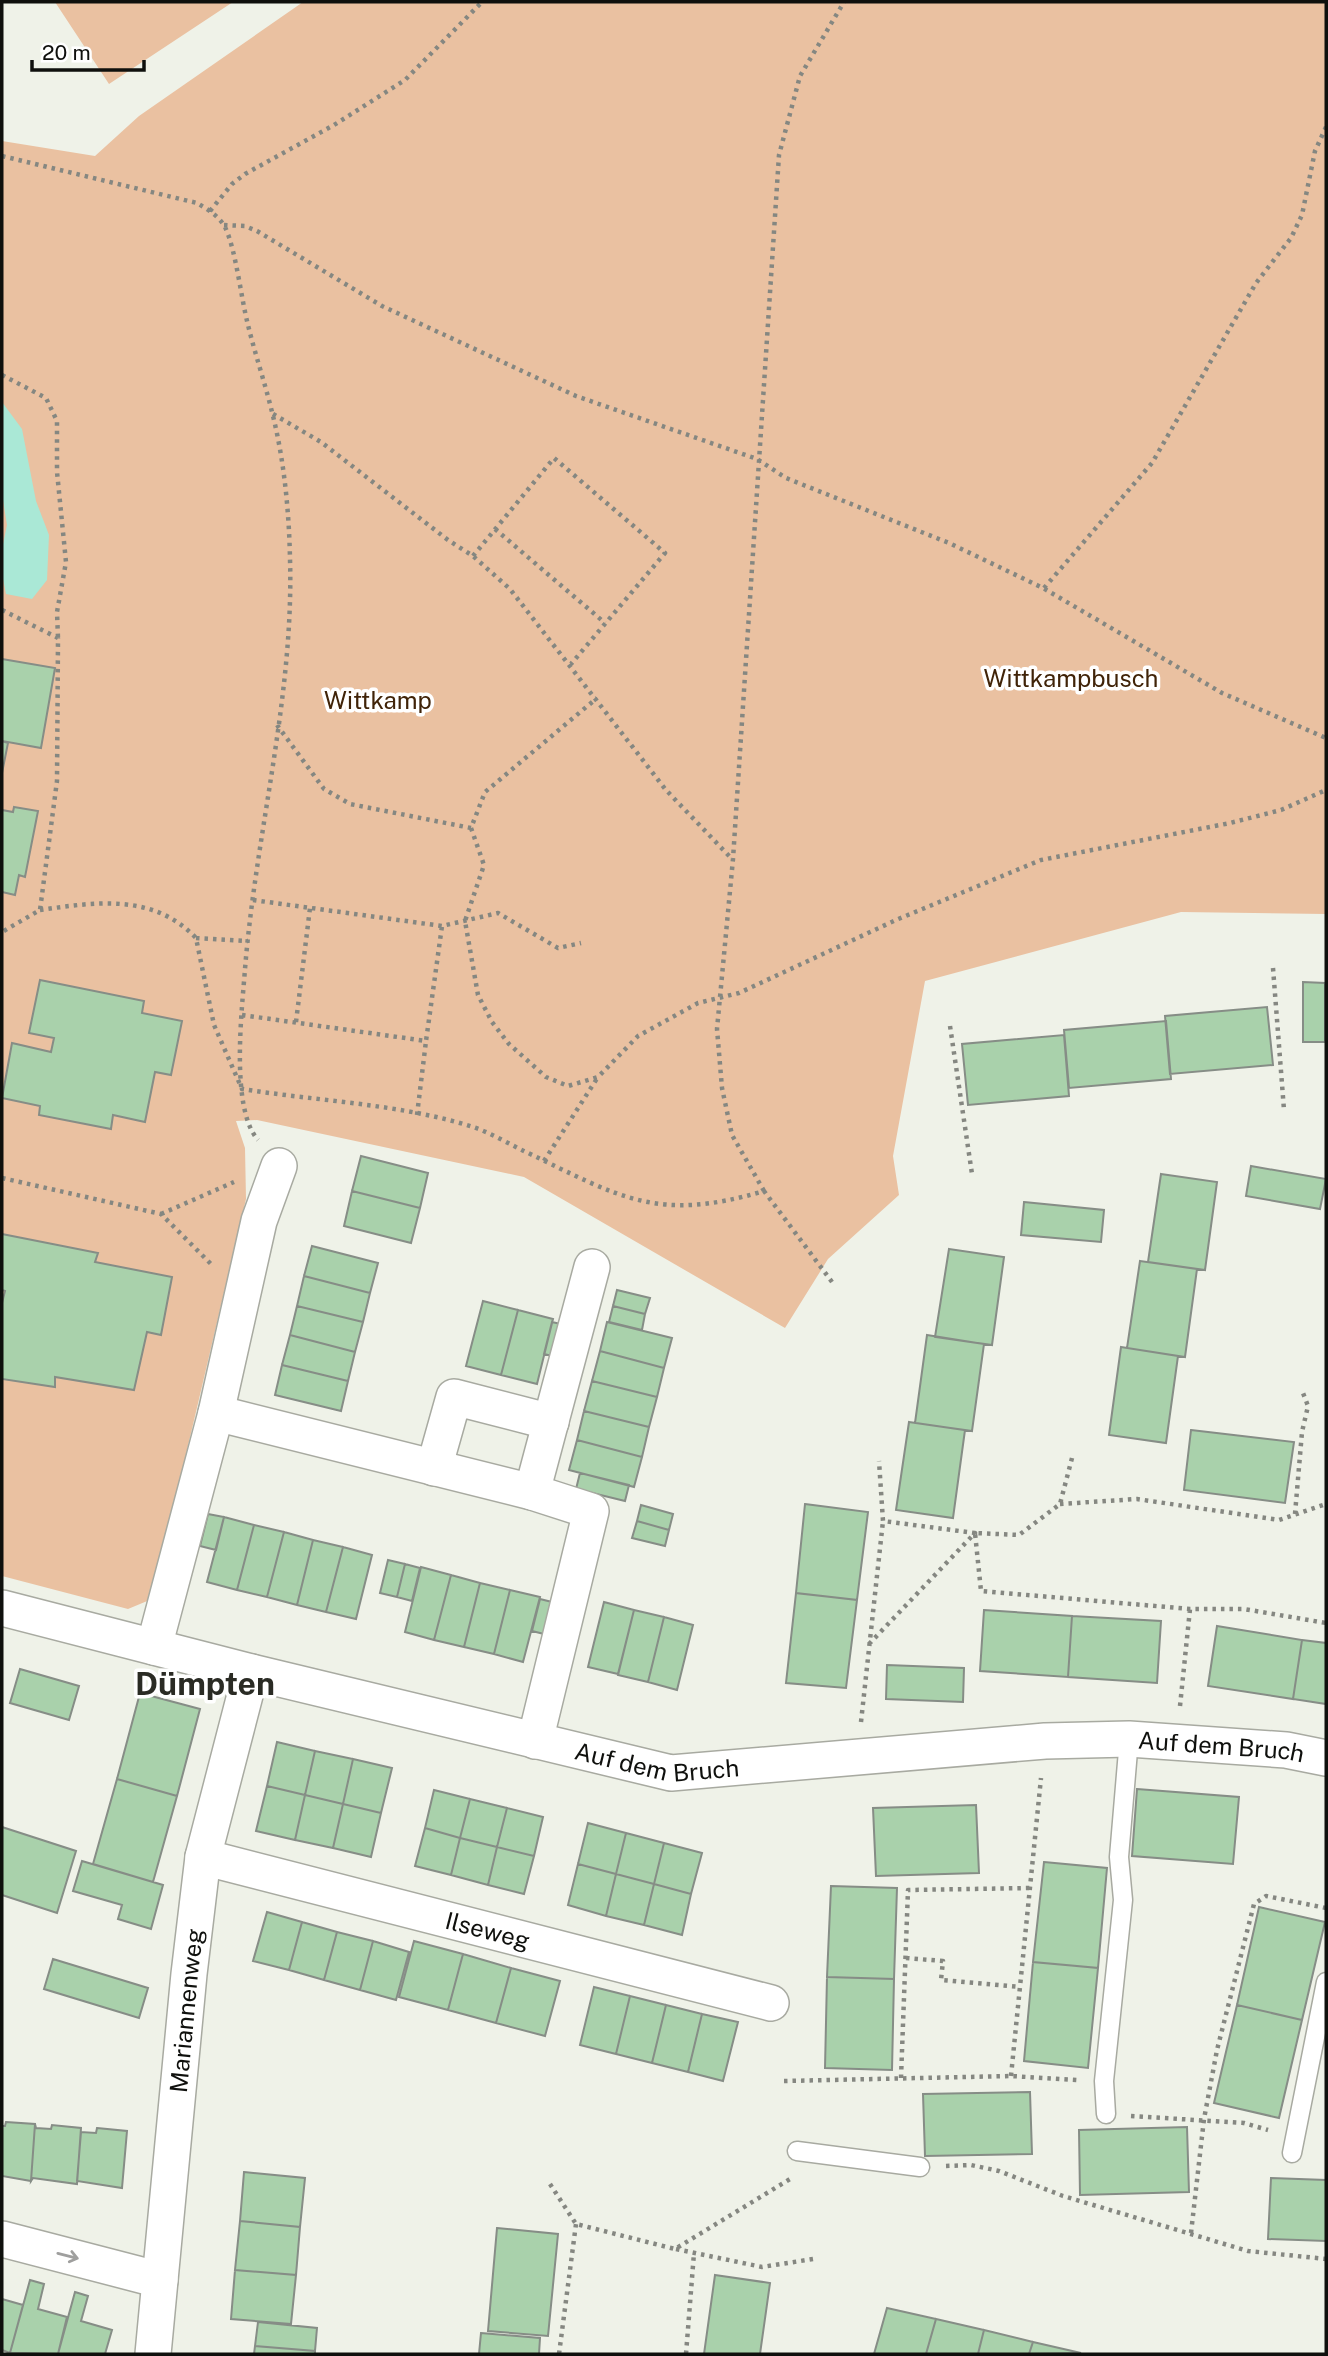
<svg xmlns="http://www.w3.org/2000/svg" width="1328" height="2356" font-family="'Public Sans',sans-serif">
  <style>
    .green { fill: #eac1a1 }
    .water { fill: #aae8d6 }
    .building { fill: #a9d1ab; stroke: #868d86; stroke-width: 2 }
    .lines { fill: none; stroke-linecap: round; stroke-linejoin: round }
    .service-casing { stroke: #a8aaa1; stroke-width: 21 }
    .minor-casing { stroke: #a8aaa1; stroke-width: 38 }
    .path { stroke: #858781; stroke-width: 4.5; stroke-dasharray: 3.5 5; stroke-linecap: butt }
    .service { stroke: #fff; stroke-width: 18 }
    .minor { stroke: #fff; stroke-width: 35 }
    .oneway { stroke: #9f9f9e }
    .labels { text-anchor: middle; dominant-baseline: central; stroke-width: 7; stroke-linejoin: round; paint-order: stroke }
    .park-label { font-size: 24px; fill: #402308; stroke: #fff }
    .street-label { font-size: 24px; fill: #0f100d; stroke: #fff }
    .district-label { font-size: 32px; font-weight: bold; fill: #2a2b24; stroke: #fff }
  </style>
  <rect width="100%" height="100%" fill="#eff2e8"/>
  <path class="green" d="M55 2H233L109 84Z
    M303 2H1326V914L1181 912 925 981 893 1156 899 1195 828 1259 785 1328 524 1177 257 1120 236 1121 245 1148 246 1199 152 1599 128 1609 2 1576V141L95 156 139 116Z"/>
  <path class="water" d="M2 402 22 429 36 501 49 535 47 580 32 599 6 594 2 574V549L7 525 2 494Z"/>
  <path class="building" d="M2 659 55 668 41 748 2 741Z
    M2 741 8 743 2 773Z
    M14 807 38 811 25 877 19 875 15 895 2 892V810L13 812Z
    M40 980 144 1001 142 1013 182 1021 171 1075 155 1072 145 1122 113 1115 111 1129 39 1115 40 1106 2 1098 12 1043 51 1052 54 1038 29 1033Z
    M1303 982 1325 983V1042H1303Z
    M1267 1007 1273 1065 1170 1074 1165 1016Z
    M1166 1021 1171 1079 1069 1088 1064 1030Z
    M1064 1035 1069 1096 968 1105 962 1044Z
    M361 1156 428 1173 420 1208 352 1191Z
    M1251 1166 1326 1179 1320 1209 1246 1196Z
    M1161 1174 1217 1182 1205 1270 1148 1262Z
    M352 1191 420 1208 411 1243 344 1226Z
    M1024 1202 1104 1210 1101 1242 1021 1235Z
    M2 1234 98 1253 95 1262 172 1277 161 1335 147 1332 134 1390 55 1377V1387L2 1379V1303L5 1291 2 1290Z
    M312 1246 378 1263 370 1293 304 1276Z
    M949 1249 1004 1257 992 1345 935 1337Z
    M1140 1261 1197 1269 1185 1357 1127 1348Z
    M304 1276 370 1293 363 1322 297 1306Z
    M617 1290 650 1298 645 1314 613 1306Z
    M483 1301 518 1310 501 1375 466 1366Z
    M297 1306 363 1322 355 1352 290 1335Z
    M613 1306 645 1314 642 1330 609 1322Z
    M518 1310 553 1319 537 1384 501 1375Z
    M552 1322 569 1326 560 1358 544 1354Z
    M607 1322 672 1338 664 1368 600 1351Z
    M290 1335 355 1352 348 1381 282 1365Z
    M927 1335 984 1344 972 1431 915 1423Z
    M1121 1347 1178 1356 1166 1443 1109 1435Z
    M600 1351 664 1368 657 1397 592 1381Z
    M282 1365 348 1381 341 1411 275 1395Z
    M592 1381 657 1397 649 1427 584 1411Z
    M584 1411 649 1427 642 1457 577 1440Z
    M909 1422 965 1430 953 1518 896 1510Z
    M1191 1430 1294 1442 1285 1503 1184 1490Z
    M577 1440 642 1457 634 1487 569 1470Z
    M580 1473 629 1485 625 1501 576 1489Z
    M805 1504 868 1512 857 1600 796 1593Z
    M641 1505 673 1514 669 1530 637 1521Z
    M208 1514 224 1517 216 1550 200 1546Z
    M224 1517 254 1525 237 1590 207 1582Z
    M637 1521 669 1530 665 1546 632 1538Z
    M254 1525 284 1532 267 1597 237 1590Z
    M284 1532 313 1540 297 1605 267 1597Z
    M313 1540 343 1547 326 1612 297 1605Z
    M343 1547 372 1555 356 1619 326 1612Z
    M388 1560 405 1564 397 1597 380 1593Z
    M405 1564 420 1568 412 1601 397 1597Z
    M421 1567 451 1575 434 1640 405 1632Z
    M451 1575 480 1583 464 1647 434 1640Z
    M480 1583 510 1590 494 1654 464 1647Z
    M510 1590 540 1597 523 1662 494 1654Z
    M796 1593 857 1600 846 1688 786 1683Z
    M540 1599 556 1603 548 1635 532 1631Z
    M604 1602 634 1610 618 1674 588 1667Z
    M634 1610 664 1617 648 1682 618 1675Z
    M984 1610 1072 1616 1068 1677 980 1671Z
    M1072 1616 1161 1621 1157 1683 1068 1677Z
    M664 1617 693 1625 677 1690 648 1682Z
    M1217 1626 1302 1640 1293 1699 1208 1686Z
    M1302 1640 1326 1643V1704L1293 1699Z
    M887 1665 964 1668 963 1702 886 1699Z
    M20 1669 79 1686 69 1720 10 1703Z
    M140 1693 200 1709 177 1796 117 1779Z
    M277 1742 315 1751 305 1795 267 1786Z
    M315 1751 353 1759 343 1804 305 1795Z
    M353 1759 392 1768 381 1813 343 1804Z
    M117 1779 177 1796 153 1882 93 1864Z
    M267 1786 305 1795 295 1840 256 1831Z
    M1137 1789 1239 1797 1233 1864 1132 1856Z
    M434 1790 470 1799 460 1838 425 1828Z
    M305 1795 343 1804 333 1848 295 1840Z
    M470 1799 507 1808 497 1847 460 1838Z
    M343 1804 381 1813 371 1857 333 1848Z
    M976 1805 979 1873 876 1876 873 1808Z
    M507 1808 543 1817 534 1856 497 1847Z
    M588 1823 626 1833 616 1874 578 1864Z
    M2 1827 76 1851 57 1913 2 1895Z
    M425 1828 460 1838 451 1875 415 1866Z
    M626 1833 664 1843 654 1884 616 1874Z
    M460 1838 497 1847 488 1885 451 1875Z
    M664 1843 702 1853 691 1894 654 1884Z
    M497 1847 534 1856 524 1894 488 1885Z
    M82 1861 163 1885 151 1929 118 1919 122 1905 73 1891Z
    M1044 1862 1107 1868 1098 1968 1033 1962Z
    M578 1864 616 1874 606 1916 568 1905Z
    M616 1874 654 1884 644 1925 606 1916Z
    M654 1884 691 1894 682 1935 644 1925Z
    M831 1886 897 1888 894 1979 827 1977Z
    M1259 1907 1325 1922 1302 2020 1237 2005Z
    M267 1912 302 1922 289 1970 253 1961Z
    M302 1922 337 1932 324 1980 289 1970Z
    M337 1932 373 1941 360 1990 324 1980Z
    M373 1941 409 1952 396 2000 360 1990Z
    M414 1941 463 1954 448 2010 399 1997Z
    M463 1954 511 1968 496 2023 448 2010Z
    M53 1959 148 1988 139 2018 44 1989Z
    M1033 1962 1098 1968 1088 2068 1024 2061Z
    M511 1968 560 1981 545 2036 496 2023Z
    M827 1977 894 1979 892 2070 825 2068Z
    M594 1987 630 1996 616 2054 580 2045Z
    M630 1996 666 2005 652 2063 616 2054Z
    M666 2005 702 2014 688 2072 652 2063Z
    M1237 2005 1302 2020 1279 2118 1214 2103Z
    M702 2014 738 2022 723 2081 688 2072Z
    M1030 2092 1032 2154 925 2156 923 2094Z
    M6 2122 35 2124 31 2181 2 2176V2126H5Z
    M35 2124 36 2128 51 2129 52 2125 81 2128 77 2184 33 2178 31 2181Z
    M1187 2127 1189 2192 1080 2195 1079 2130Z
    M97 2128 127 2131 122 2188 77 2181 81 2132 96 2133Z
    M244 2172 305 2178 300 2227 240 2221Z
    M1271 2178 1326 2180V2241L1268 2239Z
    M240 2221 300 2227 296 2275 235 2270Z
    M497 2228 558 2234 548 2336 488 2331Z
    M235 2270 296 2275 291 2324 231 2319Z
    M715 2275 770 2283 760 2354H704Z
    M30 2280 44 2284 38 2309 67 2317 58 2354 10 2353Z
    M75 2292 88 2296 81 2321 112 2330 105 2354H58Z
    M2 2299 23 2305 10 2353 2 2350Z
    M887 2308 936 2319 926 2354H874Z
    M936 2319 984 2330 978 2354H926Z
    M258 2322 317 2328 315 2351 255 2346Z
    M984 2330 1033 2342 1029 2354H978Z
    M481 2333 540 2338 539 2354H479Z
    M1033 2342 1081 2353 1029 2354Z
    M255 2346 315 2351V2354H254Z"/>
  <g class="lines">
    <g class="service-casing">
      <path id="service" d="M1106 2114 1104 2081 1123 1900 1119 1857 1129 1739
        M797 2151 920 2167
        M1292 2153 1326 1982"/>
    </g>
    <g class="minor-casing">
      <g id="minor">
        <path d="M216 1413 532 1492 591 1511 535 1741"/>
        <path d="M434 1468 454 1397 551 1422"/>
        <path d="M532 1492 592 1267"/>
        <path id="s1" d="M2 1608 251 1672 671 1773 1045 1741 1129 1739 1286 1750 1326 1758"/>
        <path d="M154 1647 216 1413 259 1221 279 1166"/>
        <path id="s2" d="M203 1857 771 2003"/>
        <path d="M2 2239 160 2280"/>
        <path id="s3" d="M153 2354 189 1974 203 1857 251 1672"/>
      </g>
    </g>
    <path class="path" d="M2 156 197 203C207 209 219 216 225 227 236 250 241 298 248 325 255 354 265 383 272 412 284 459 289 510 290 559 294 696 256 832 245 969 242 1010 230 1108 258 1140
      M210 211 232 184 245 174 334 125 405 80 482 2
      M224 225 245 226 257 231 382 306 576 396 757 459 786 478 949 543 1043 588 1222 693 1326 738
      M2 375 46 398 57 421V472L66 562 57 612 58 638
      M273 414 321 442 448 540 473 556 510 589 666 790 732 859
      M495 529 605 623
      M473 556 554 458 665 553 571 664
      M1044 588 1152 463 1256 283 1291 238 1302 215 1315 151 1326 127
      M2 610 58 638 57 781 40 910 2 932
      M277 725 324 789 350 804 471 828 485 792 597 698
      M471 828 484 865 465 921 478 995 492 1022 509 1044 546 1077 568 1086 598 1077 638 1036 698 1003 739 993 896 920 1041 860 1230 823 1281 810 1326 790
      M253 900 442 926 498 913 558 948 581 943
      M40 910C96 902 153 893 196 938L214 1025 242 1089C317 1101 402 1104 473 1127 491 1133 509 1144 526 1152 620 1197 657 1223 764 1191L835 1286
      M196 938 248 941
      M1273 968 1284 1110
      M242 1015 426 1041 442 926
      M296 1022 310 908
      M950 1026 972 1174
      M417 1115 426 1041
      M544 1161 598 1077
      M2 1178 161 1214 213 1266
      M764 1191 732 1135 722 1088 717 1029 733 859 779 155 800 76 844 2
      M161 1214 234 1182
      M1072 1458 1060 1504 1019 1535 975 1533 981 1591 1190 1609H1244L1326 1623
      M1060 1504 1137 1499 1279 1520 1326 1504
      M1295 1514 1302 1432 1308 1406 1303 1393
      M869 1644 975 1533 883 1521 879 1461
      M1180 1706 1190 1609
      M861 1722 883 1521
      M906 1958 943 1961 941 1980 1020 1987
      M1011 2076 1041 1778
      M901 2078 908 1890 1030 1888
      M784 2081 1011 2076 1077 2080
      M1131 2116 1244 2123 1268 2130
      M946 2166 971 2165 999 2171 1063 2196 1248 2251 1326 2259
      M550 2184 576 2224 675 2249 790 2179
      M1191 2233 1204 2119 1217 2050 1254 1904 1266 1896 1326 1908
      M676 2249 762 2267 813 2259
      M559 2354 576 2224
      M686 2354 694 2253"/>
    <use href="#service" class="service"/>
    <use href="#minor" class="minor"/>
  </g>
  <defs><path id="oneway-shaft" d="M-6 0H5M1.5-3L5.5 0L1.5 3" fill="none" stroke-width="1.6" stroke-linecap="round" stroke-linejoin="round" transform="scale(1.75)"/></defs>
  <use class="oneway" href="#oneway-shaft" transform="translate(68 2256) rotate(14)"/>
  <g class="labels">
    <g class="park-label">
      <text x="1071" y="678">Wittkampbusch</text>
      <text x="378" y="700">Wittkamp</text>
    </g>
    <g class="street-label">
      <text stroke="none"><textPath href="#s1" startOffset="1241">Auf dem Bruch</textPath></text>
      <text stroke="none"><textPath href="#s1" startOffset="674">Auf dem Bruch</textPath></text>
      <text stroke="none"><textPath href="#s2" startOffset="294">Ilseweg</textPath></text>
      <text stroke="none"><textPath href="#s3" startOffset="345">Mariannenweg</textPath></text>
    </g>
    <g class="district-label">
      <text x="205" y="1683">Dümpten</text>
    </g>
  </g>
  <rect width="1328" height="2356" fill="none" stroke="#0f100d" stroke-width="7"/>
  <path d="M32 60v10h112v-10" fill="none" stroke="#0f100d" stroke-width="3.5"/>
  <text x="42" y="60" font-size="21" fill="#0f100d" stroke="#ffffff" stroke-width="5" paint-order="stroke">20 m</text>
</svg>
